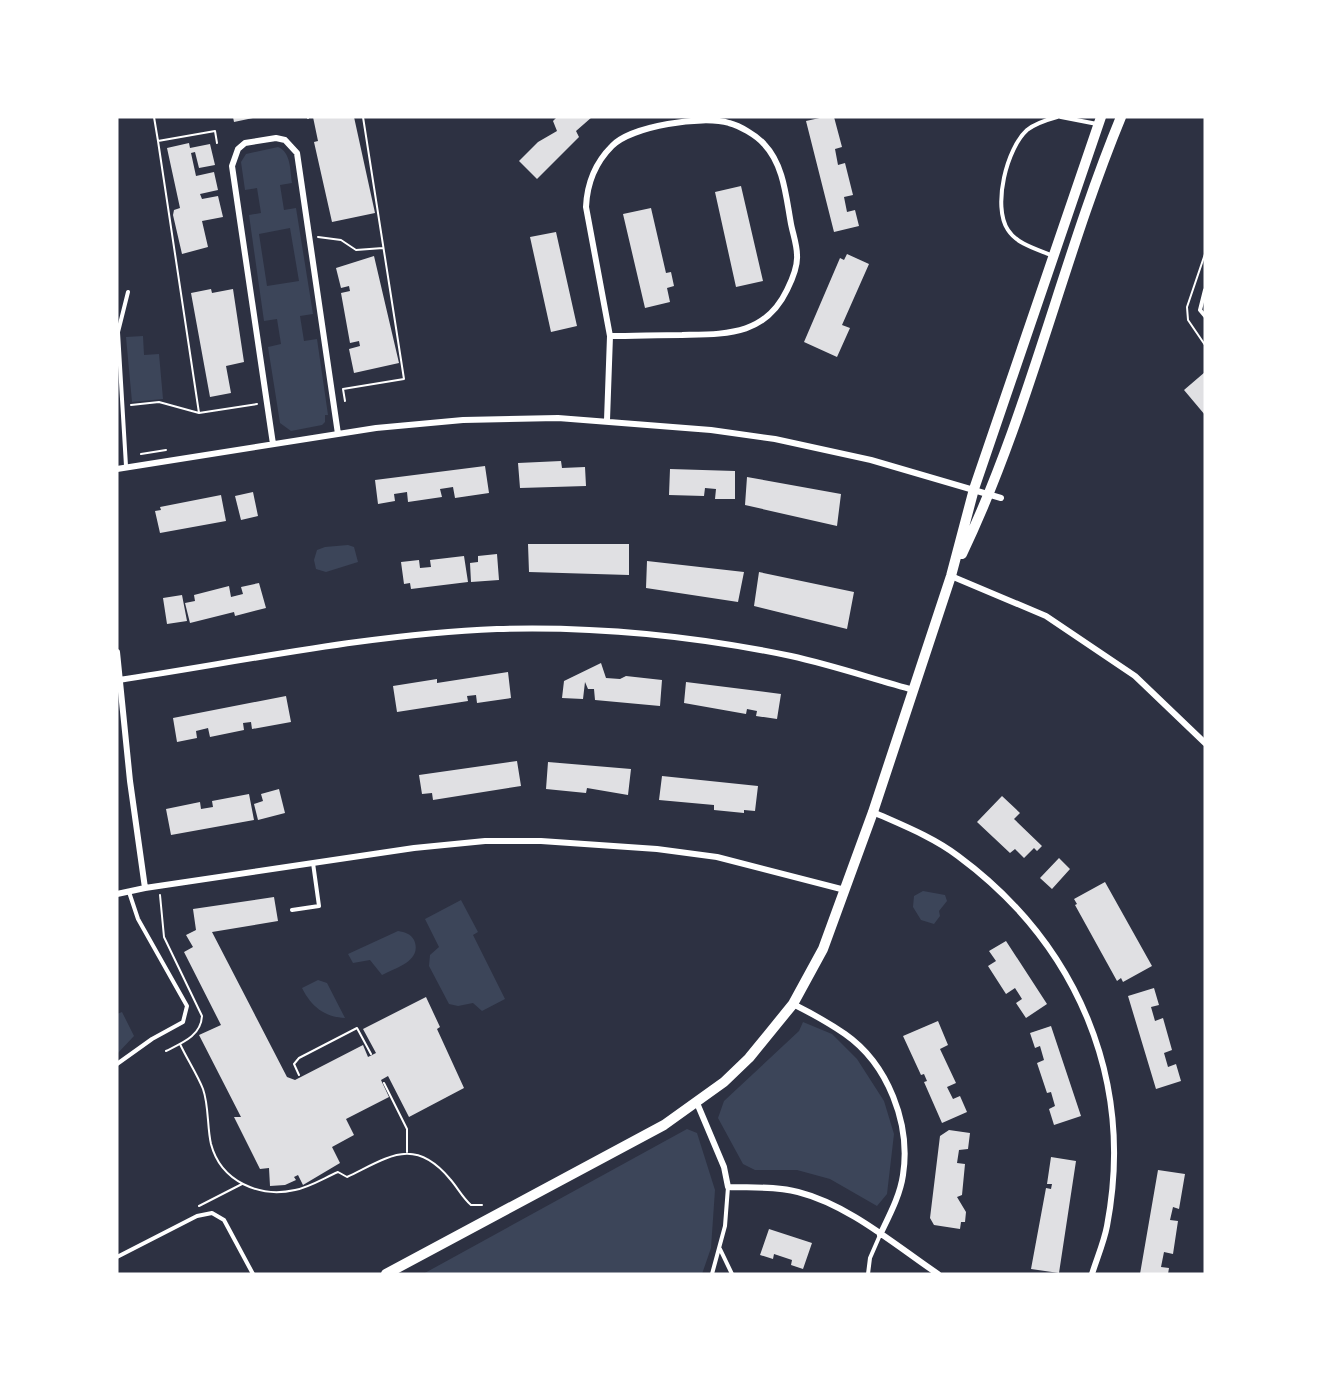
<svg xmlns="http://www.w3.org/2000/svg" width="1322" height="1391" font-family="'PT Sans Narrow',sans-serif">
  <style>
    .green { fill: #3c4559; fill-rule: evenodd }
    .building { fill: #e0e0e3 }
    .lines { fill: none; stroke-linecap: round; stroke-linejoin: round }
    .path { stroke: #fff; stroke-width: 2 }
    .service { stroke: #fff; stroke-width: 4 }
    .minor { stroke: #fff; stroke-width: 6 }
    .primary { stroke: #fff; stroke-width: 10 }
  </style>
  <rect width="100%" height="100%" fill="#2d3142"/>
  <path class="green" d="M278 147C291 152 290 170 292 183L280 185 284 210 296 208 313 314 300 316 304 341 317 339 328 415H325V422L322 425 291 431 280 423 268 347 281 344 277 319 264 321 249 215 261 213 257 188 245 190 241 162 246 154ZM290 228 299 281 267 286 259 234Z
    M143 336 144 355 159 354 163 399 132 402 126 337Z
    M348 545 354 547 358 562 326 572 316 569 314 560 317 550 325 547Z
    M923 891 945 895 947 901 939 911 940 916 934 924 921 920 913 907 914 896Z
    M461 900 478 932 473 935 505 999 482 1011 473 1003 458 1006 449 1004 429 966 430 955 439 947 425 919Z
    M398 931C405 932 411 934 414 940 423 961 395 968 382 975L370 960 353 963 348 954Z
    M318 980 327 983 345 1018C324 1017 311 1006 302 988Z
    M122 1012 134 1036 117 1054V1014Z
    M803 1022 832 1034 857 1059 884 1101 894 1134 887 1194 877 1206 830 1179 797 1170H755L743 1164 718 1118 724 1101 799 1031Z
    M687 1129 697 1133 715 1190 711 1248 702 1274H423Z"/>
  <path class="building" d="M233 117H253V118L234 122Z
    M313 117H354L375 213 332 222 314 142 318 141Z
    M557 117H592L576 131 579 137 537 179 519 161 538 142 557 131 553 121Z
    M824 117H834L842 147 835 149 838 165 845 163 853 195 844 197 847 212 855 210 859 226 834 232 806 121Z
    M189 143 190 148 210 144 215 165 199 168 195 152 191 153 196 176 214 172 218 190 200 194 202 199 218 196 223 217 202 221 208 247 182 254 173 215 174 210 180 208 167 148Z
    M741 186 763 281 736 287 715 192Z
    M651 208 666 273 671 272 674 286 667 288 670 302 645 308 623 214Z
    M556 232 577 326 551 332 530 237Z
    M847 254 869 264 842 325 850 328 837 357 804 342 840 258 844 260Z
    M374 256 399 363 354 373 349 349 360 346 359 341 350 343 341 293 350 291 349 286 341 288 336 268Z
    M211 289 212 293 233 289 244 362 226 366 231 393 210 397 191 293Z
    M1205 372V415L1184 390Z
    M561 461 562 468 585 467 586 486 520 488 518 463Z
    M485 466 489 493 455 498 453 487 440 489 442 497 408 502 407 492 394 494 395 501 378 504 375 480Z
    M670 469 735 471V499H715L716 489 705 488 704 496 669 495Z
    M747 477 841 494 837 526 745 505Z
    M253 492 258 516 241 520 235 496Z
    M221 495 226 521 160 533 155 511 161 510 160 507Z
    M528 544H629V575L529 572Z
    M497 554 499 580 471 582 470 563 478 562V556Z
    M464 556 468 582 411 589 410 583 404 584 401 562 419 560 420 568 431 567 430 560Z
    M647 561 744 572 738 602 646 588Z
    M759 572 854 592 847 629 754 606Z
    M259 583 266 608 235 616 234 612 190 623 185 603 195 601 194 595 229 586 231 597 243 594 241 587Z
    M182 595 187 621 167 624 163 598Z
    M601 663 606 678 620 679 626 676 662 680 660 706 595 700 594 689H588L585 682 583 699 562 698 564 681Z
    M508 672 511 698 477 703 476 695 467 696 468 701 397 712 393 686 437 679V683Z
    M686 682 781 694 777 719 756 716 757 711 747 709 746 714 684 703Z
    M286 696 291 722 252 729 251 722 243 723 244 730 210 737 208 728 196 731 197 738 177 742 173 718Z
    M517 761 521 786 433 800 432 793 422 794 419 775Z
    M548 762 631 769 628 795 587 788 586 793 546 789Z
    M662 776 758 786 755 811 744 810V813L714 810V805L659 800Z
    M279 789 285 813 258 820 254 804 263 801 261 794Z
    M249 794 254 820 171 835 166 809 200 802 201 809 213 807 212 801Z
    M1002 796 1020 813 1014 819 1042 846 1037 851 1034 848 1024 858 1015 849 1010 853 977 822Z
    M1059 858 1070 869 1052 889 1040 878Z
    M1105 882 1152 966 1123 982 1121 978 1117 981 1075 905 1077 904 1074 899Z
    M274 897 278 921 212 932 287 1077 295 1080 363 1045 368 1057 376 1053 363 1029 426 997 440 1027 437 1029 464 1088 409 1117 388 1076 381 1080 389 1097 346 1119 354 1135 332 1147 340 1163 303 1185 298 1175 294 1177 296 1180 285 1185 270 1186 269 1168 260 1169 234 1117H241L199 1035 221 1025 184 952 193 947 186 935 196 930 193 909Z
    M1006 941 1047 1004 1026 1018 1016 1003 1022 999 1015 988 1006 994 988 966 996 961 989 951Z
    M1154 988 1159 1005 1151 1007 1155 1021 1163 1018 1172 1050 1164 1053 1168 1067 1176 1064 1181 1081 1156 1089 1128 996Z
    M938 1021 948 1045 940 1049 956 1083 947 1087 953 1099 960 1096 967 1112 942 1123 924 1082 927 1081 924 1074 921 1075 903 1036Z
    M1051 1026 1081 1116 1054 1125 1049 1109 1055 1106 1051 1092 1047 1093 1037 1063 1044 1060 1040 1046 1035 1048 1030 1033Z
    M949 1130 970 1133 968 1149 959 1150 957 1163 965 1164 962 1195 957 1197 966 1212 965 1222H961L960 1229 934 1225 930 1218 940 1136Z
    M1051 1157 1076 1161 1059 1273 1031 1269 1046 1188 1051 1189 1052 1184H1047Z
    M1158 1170 1185 1174 1179 1209 1173 1207 1170 1220 1178 1221 1173 1254 1164 1252 1161 1267 1169 1268 1168 1274H1140Z
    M769 1229 812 1243 803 1269 791 1265 792 1260 774 1254 773 1259 760 1255Z"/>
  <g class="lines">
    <path class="path" d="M154 117 158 141 215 131 217 143
      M308 117V118
      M158 141 199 413 257 404
      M318 237 341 240 356 250 383 248
      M1205 254 1187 307 1188 320 1205 345
      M345 401 343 389 404 379 363 117
      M131 405 159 402 199 413
      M141 454 166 450
      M160 895 164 937 202 1016C201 1036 182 1043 166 1051
      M180 1044C187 1059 197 1074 203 1089 209 1106 207 1127 211 1144 221 1182 260 1198 295 1190 310 1187 324 1178 338 1172L347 1177C389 1157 414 1136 450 1179 458 1188 462 1197 471 1205H482
      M299 1075 294 1064 299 1058 357 1028 371 1054
      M384 1083 407 1129V1152
      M199 1206 242 1184"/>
    <path class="service" d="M1061 117 1097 124
      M1051 255C1036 249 1017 244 1008 230 992 206 1007 148 1027 130 1036 123 1046 120 1057 117
      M1205 290 1200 310 1205 316
      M126 466 118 332 128 292
      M292 910 319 906 313 863
      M117 1064 152 1039 183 1022 187 1006 138 919 129 892
      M720 1249 732 1274
      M117 1257 197 1216 212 1213 224 1220 253 1274
      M712 1274 725 1226 728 1187
      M868 1274 870 1258 880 1235"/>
    <path class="minor" d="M607 420 610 336 586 207C587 184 595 163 612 146 631 126 703 115 729 123 740 126 756 135 764 144 784 165 786 197 791 224 793 234 797 245 797 255 798 267 792 280 787 290 765 336 726 334 682 335 658 335 634 336 610 336
      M273 444 232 166 238 149 245 143 276 138 285 140 297 153 338 434
      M117 469 376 428 463 420 558 418 711 430 775 439 871 460 1001 498
      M951 576 1046 616 1135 676 1205 743
      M117 652 130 781 145 888
      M119 680C244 661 371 634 497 629 596 626 695 636 791 656 832 665 873 679 914 690
      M873 812C902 825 933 837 958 856 1077 944 1135 1079 1107 1226 1104 1242 1097 1258 1092 1274
      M117 894 145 888 414 848 485 841H541L657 849 717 857 845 890
      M793 1004C811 1013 829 1023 845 1034 888 1064 911 1124 903 1175 900 1196 889 1216 880 1235
      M697 1103 724 1167 728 1187C750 1188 776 1186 798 1192 849 1205 895 1245 938 1274"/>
    <path class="primary" d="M962 554C1029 414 1062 260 1121 117
      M386 1274 664 1125 724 1082 749 1058 793 1004 823 949 873 812 951 576 974 489 1101 117"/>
  </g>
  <rect width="1322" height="1391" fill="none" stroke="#ffffff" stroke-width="237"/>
</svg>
